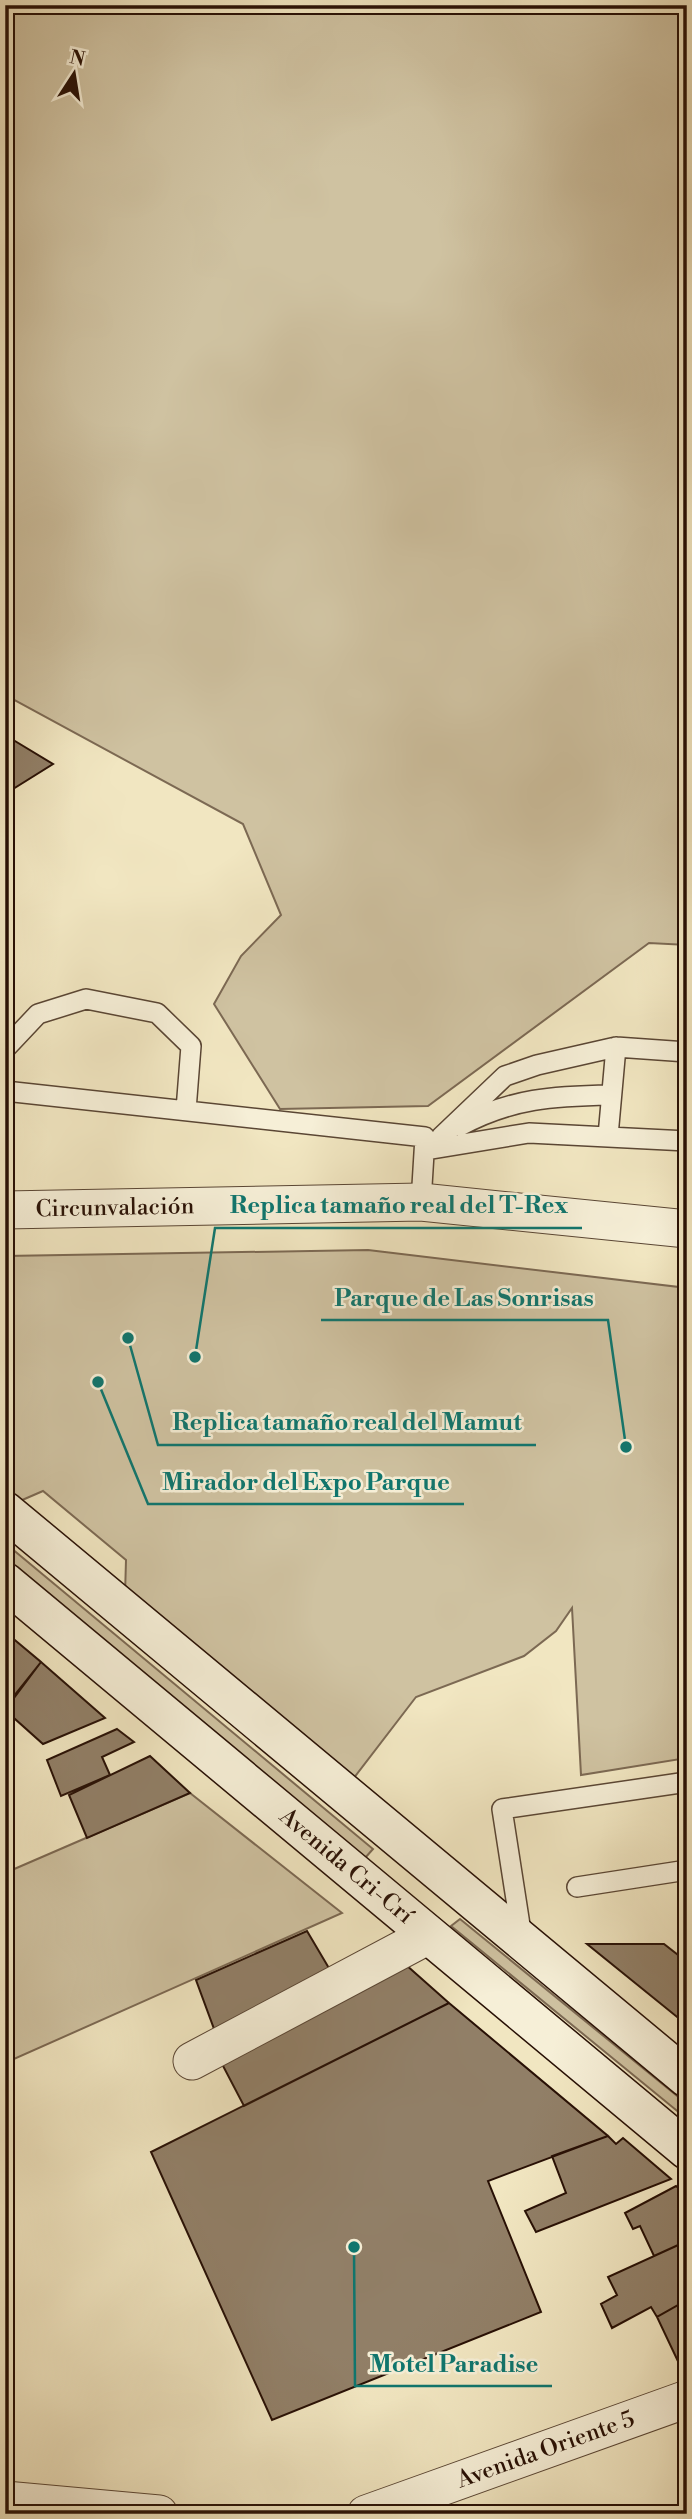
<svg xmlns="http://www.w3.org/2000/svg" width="692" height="2519" font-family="'Libre Bodoni',serif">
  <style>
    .green { fill: #cfc2a1; stroke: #7c6953; stroke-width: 2 }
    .building { fill: #917f67; stroke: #281005; stroke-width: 2 }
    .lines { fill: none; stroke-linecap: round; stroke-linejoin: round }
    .service-casing { stroke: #5a4634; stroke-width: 22 }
    .minor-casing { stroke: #5a4634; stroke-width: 39 }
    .secondary-casing { stroke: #281005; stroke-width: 41 }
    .service { stroke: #f6efd7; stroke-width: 19 }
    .minor { stroke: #f6efd7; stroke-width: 37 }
    .secondary { stroke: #f6efd7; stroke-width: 38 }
    .labels { text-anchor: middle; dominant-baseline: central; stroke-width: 5; stroke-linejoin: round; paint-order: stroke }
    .street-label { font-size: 23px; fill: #281005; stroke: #f6efd7 }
    .leader { fill: none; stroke: #0f766e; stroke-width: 2.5 }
    .callout-dot { fill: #0f766e; stroke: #f6efd7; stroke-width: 2.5 }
    .callout-label { font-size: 24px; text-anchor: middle; font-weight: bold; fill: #0f766e; stroke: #f6efd7; stroke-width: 5; stroke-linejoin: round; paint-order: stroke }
  </style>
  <rect width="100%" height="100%" fill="#f1e6c1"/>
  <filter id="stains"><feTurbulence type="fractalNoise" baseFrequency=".00286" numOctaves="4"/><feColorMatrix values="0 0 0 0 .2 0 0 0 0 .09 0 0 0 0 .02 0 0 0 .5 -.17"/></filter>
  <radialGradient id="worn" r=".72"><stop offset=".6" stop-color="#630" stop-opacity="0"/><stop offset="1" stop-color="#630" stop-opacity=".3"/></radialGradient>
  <path class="green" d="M5 5H687V945L649 943 428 1106 280 1109 214 1004 241 956 281 915 243 824 5 695Z
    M368 1250 687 1288V1758L581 1775 572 1608 556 1631 524 1656 416 1697 350 1783 125 1595 126 1560 43 1491 13 1504 5 1497V1256Z
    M5 1543 373 1849 365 1858 5 1558Z
    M190 1793 342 1913 5 2063V1873Z
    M460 1919 687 2104V2119L451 1926Z"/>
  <path class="building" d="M5 735 53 764 5 794Z
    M10 1636 41 1662 5 1707V1642Z
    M41 1662 105 1718 43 1744 5 1710Z
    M117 1729 134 1742 102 1757 110 1775 61 1796 47 1760Z
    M150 1756 190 1793 87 1838 69 1795Z
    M307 1931 336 1980 217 2037 196 1980Z
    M587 1944H664L687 1962V2025Z
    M405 1964 449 2003 244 2106 222 2064Z
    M449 2003 608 2136 488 2181 541 2312 272 2420 151 2152Z
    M608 2136 616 2144 623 2138 671 2179 536 2232 525 2211 566 2193 552 2156Z
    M676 2186 687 2195V2241L654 2256 640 2226 633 2229 625 2213Z
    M687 2241V2300L657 2317 651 2307 612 2328 601 2304 617 2295 608 2277Z
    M687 2300V2373L684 2374 657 2317Z"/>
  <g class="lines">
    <g class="service-casing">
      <path id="service" d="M5 1049 38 1014 86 999 157 1013 191 1046 186 1110
        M5 1091 425 1137 421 1202
        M460 1126C512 1098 554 1096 611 1095
        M608 1136 616 1047
        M441 1137 505 1076 537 1065 616 1047 687 1052
        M426 1150 529 1133 687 1141
        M577 1887 687 1870
        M522 1938 502 1809 687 1782"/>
    </g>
    <g class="minor-casing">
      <g id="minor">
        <path id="s1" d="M5 1210 421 1202 687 1229"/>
        <path d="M192 2061 429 1935"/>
        <path d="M5 2500 159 2514"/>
        <path id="s2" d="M366 2514 687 2399"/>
      </g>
    </g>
    <g class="secondary-casing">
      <g id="secondary">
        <path d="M5 1511 687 2078"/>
        <path id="s3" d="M5 1582 687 2150"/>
      </g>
    </g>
    <use href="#service" class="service"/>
    <use href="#minor" class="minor"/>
    <use href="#secondary" class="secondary"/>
  </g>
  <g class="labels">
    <g class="street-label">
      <text stroke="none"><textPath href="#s1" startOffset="110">Circunvalación</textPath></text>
      <text stroke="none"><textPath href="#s3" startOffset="444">Avenida Cri-Crí</textPath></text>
      <text stroke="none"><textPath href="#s2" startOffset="191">Avenida Oriente 5</textPath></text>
    </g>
  </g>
  <path class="leader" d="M195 1357L215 1228H582M626 1447L608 1320H321M128 1338L158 1445H536M98 1382L148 1504H464M354 2247L355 2386H552"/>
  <g class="callout-dot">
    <circle cx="195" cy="1357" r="7"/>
    <circle cx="626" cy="1447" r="7"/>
    <circle cx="128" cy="1338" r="7"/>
    <circle cx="98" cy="1382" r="7"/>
    <circle cx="354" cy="2247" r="7"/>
  </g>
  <g class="callout-label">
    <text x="399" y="1213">Replica tamaño real del T-Rex</text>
    <text x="464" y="1306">Parque de Las Sonrisas</text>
    <text x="347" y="1430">Replica tamaño real del Mamut</text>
    <text x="306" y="1490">Mirador del Expo Parque</text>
    <text x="454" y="2372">Motel Paradise</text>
  </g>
  <rect width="692" height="2519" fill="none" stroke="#f1e6c1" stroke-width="28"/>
  <rect x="7" y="7" width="678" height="2505" fill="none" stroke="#281005" stroke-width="3.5"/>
  <rect x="14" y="14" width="664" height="2491" fill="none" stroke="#281005" stroke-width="2"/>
  <g transform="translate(74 74) rotate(12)" stroke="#f6efd7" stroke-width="5" paint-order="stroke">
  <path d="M0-5L12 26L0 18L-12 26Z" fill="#281005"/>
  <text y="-10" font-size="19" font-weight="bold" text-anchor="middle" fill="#281005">N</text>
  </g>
  <rect width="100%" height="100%" filter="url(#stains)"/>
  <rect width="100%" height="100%" fill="url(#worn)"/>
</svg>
